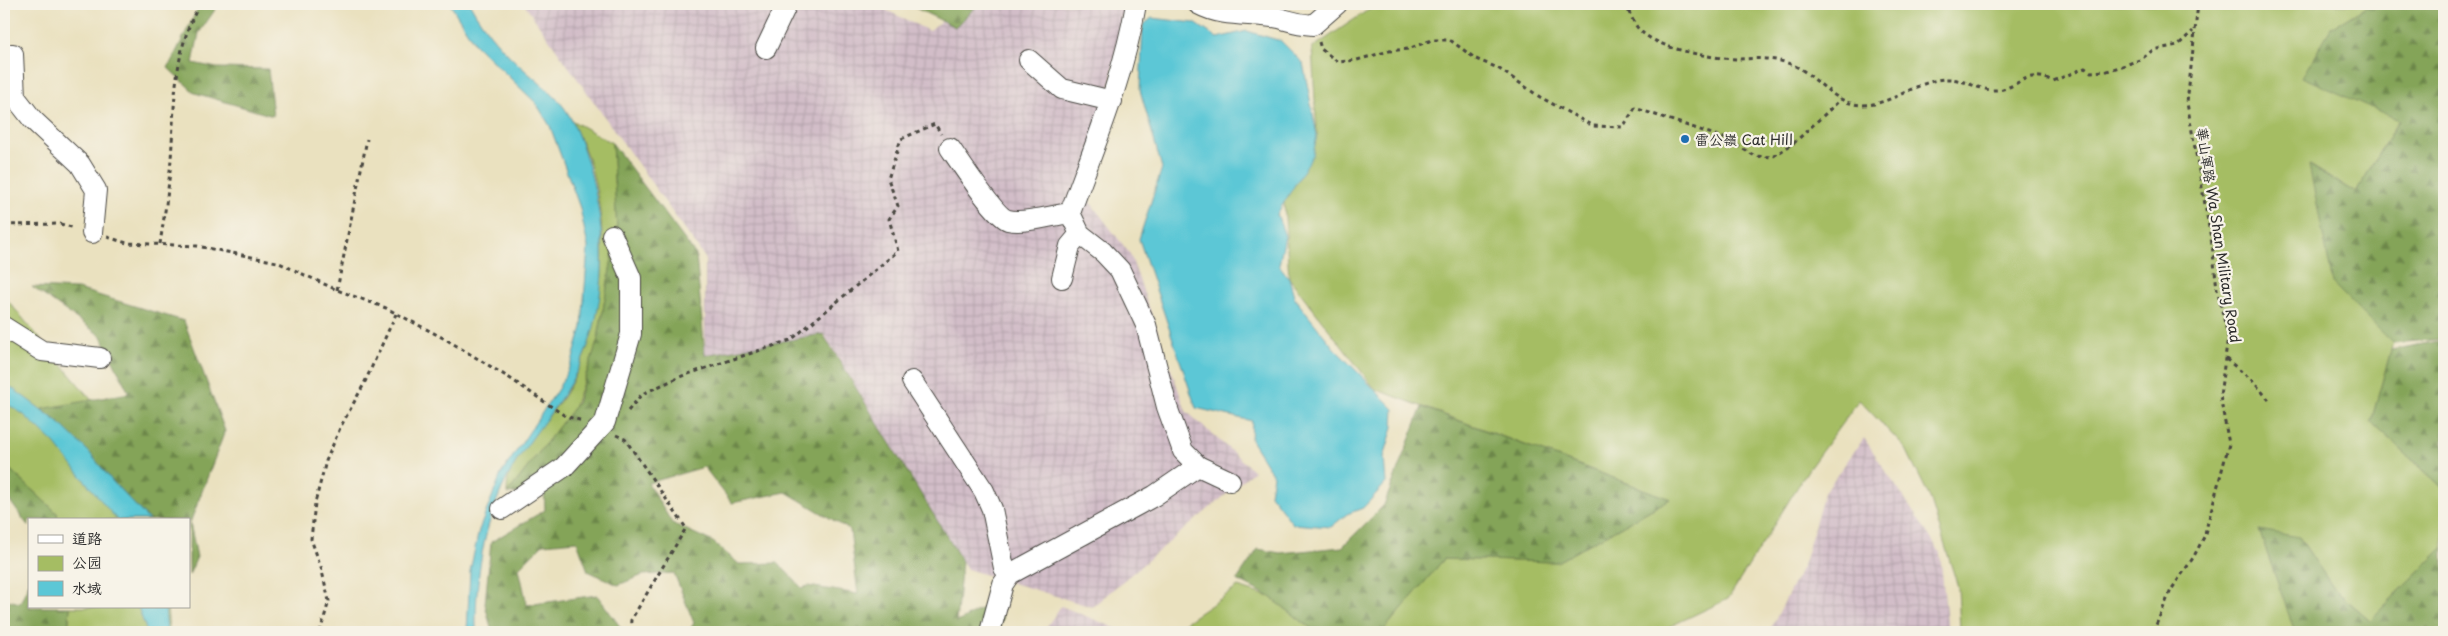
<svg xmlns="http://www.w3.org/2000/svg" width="2448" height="636" font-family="'Playpen Sans','LXGW WenKai TC',sans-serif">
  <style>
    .industrial { fill: url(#industrial-grid) }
    .green { fill: #a5bd63; stroke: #687447 }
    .forest { fill: url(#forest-firs); stroke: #586842; fill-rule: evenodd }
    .water { fill: #5cc7d6; stroke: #447980 }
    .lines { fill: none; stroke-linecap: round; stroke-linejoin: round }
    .minor-casing { stroke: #484641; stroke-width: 22 }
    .path { stroke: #484641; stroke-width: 3; stroke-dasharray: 4 4; stroke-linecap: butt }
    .minor { stroke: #fff; stroke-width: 20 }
    .poi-dot { fill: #1f6fb2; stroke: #f7f3e8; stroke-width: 2 }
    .labels { text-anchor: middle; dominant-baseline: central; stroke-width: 4.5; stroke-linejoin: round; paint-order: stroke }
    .poi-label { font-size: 14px; fill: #2b2b2b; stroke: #f7f3e8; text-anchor: start }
    .street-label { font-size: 14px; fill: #2b2b2b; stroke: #f7f3e8 }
  </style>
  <defs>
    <pattern id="industrial-grid" width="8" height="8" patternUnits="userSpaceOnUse" patternTransform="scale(1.25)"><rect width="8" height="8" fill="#d2bdc8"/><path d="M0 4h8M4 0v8" fill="none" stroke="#b4a3ac"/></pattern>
    <pattern id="forest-firs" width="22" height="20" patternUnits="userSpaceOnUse" patternTransform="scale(1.25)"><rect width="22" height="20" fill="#84a459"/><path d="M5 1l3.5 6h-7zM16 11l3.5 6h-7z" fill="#6c864a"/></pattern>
  </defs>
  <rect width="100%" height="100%" fill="#f7f3e8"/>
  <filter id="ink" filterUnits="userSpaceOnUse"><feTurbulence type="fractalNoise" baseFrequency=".02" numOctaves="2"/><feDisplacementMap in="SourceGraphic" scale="10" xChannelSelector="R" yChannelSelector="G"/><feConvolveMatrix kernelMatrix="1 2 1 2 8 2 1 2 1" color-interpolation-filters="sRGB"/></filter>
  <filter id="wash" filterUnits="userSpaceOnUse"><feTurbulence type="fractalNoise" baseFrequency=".0096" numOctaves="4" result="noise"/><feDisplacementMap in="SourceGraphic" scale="20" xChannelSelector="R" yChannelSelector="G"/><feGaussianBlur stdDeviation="1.12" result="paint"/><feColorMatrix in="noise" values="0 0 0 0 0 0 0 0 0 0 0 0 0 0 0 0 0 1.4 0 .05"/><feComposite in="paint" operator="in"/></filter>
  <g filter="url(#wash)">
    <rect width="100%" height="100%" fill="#eae1bf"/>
    <path class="industrial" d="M524 4H874L929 31 961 4H1124L1090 202 1130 254 1186 411 1254 471 1092 607 967 569 824 334 705 355V258Z
      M1864 438 1940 552 1948 632H1769L1804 563 1824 493Z
      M1061 606 1125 632H1043Z"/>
    <path class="green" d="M1377 4H2371L2331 28 2399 119 2356 193 2310 165 2346 288 2393 343 2371 422 2444 489V547L2370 620 2334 589 2299 537 2300 632H1960L1958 587 1930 498 1906 449 1859 400 1808 470 1728 599 1658 632H1382L1444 559 1557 562 1670 499 1375 389 1289 278 1284 202 1317 135 1312 48Z
      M571 120 612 143 617 230 597 344 574 407 507 494C507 489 507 484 508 479 511 460 548 418 561 400 607 333 613 235 588 158 583 145 577 132 571 120Z
      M4 296 105 416 152 520H58L57 513 4 464Z
      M1238 587 1270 597 1312 629 1343 632H1171Z
      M70 607H167L169 632H68Z"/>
    <path class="forest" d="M200 4H219L199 33 193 63 217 68 268 69 273 116 195 93 168 68Z
      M907 4H979L955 27Z
      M2371 4H2444V339L2393 343 2333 284 2309 165 2356 193 2399 120 2302 77 2331 28Z
      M612 143 696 255 705 355 823 334 962 561 956 623 986 606 1003 617 998 632H688L694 623 674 573 643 575 618 585 588 571 577 541 543 544 519 568 527 605 597 595 624 632H492L485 604 491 542 545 510 544 492 507 494 577 403 598 339 617 230ZM704 467 732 503 786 492 850 530 858 594 808 586 802 588 778 563 739 564 713 542 672 523 648 483Z
      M32 287 78 289 184 321 225 431 190 523 197 557 189 575V520H149L113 482 89 452 42 409 129 393 101 336Z
      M2444 340V489L2371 422 2391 350Z
      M1422 407 1670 499 1557 562 1444 559 1382 632H1343L1312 629 1270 597 1237 580 1258 549 1280 553 1342 547 1384 505Z
      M5 465 57 513 58 520H29V527L4 493Z
      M2259 530 2299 537 2334 589 2370 620 2444 547V632H2295Z
      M29 583V607H70L68 632H4V599L20 603Z"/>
    <path class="water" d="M450 4H470C484 30 505 53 528 73 545 88 563 100 573 123 606 197 616 296 577 371 561 403 537 429 518 459 485 510 475 573 476 632H467L470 571 479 530 501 474 558 389 572 362 582 327 588 247 580 208 550 126 536 103 475 44Z
      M1152 18 1195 23 1217 38 1247 31 1281 41 1303 63 1317 135 1313 155 1277 214 1285 236 1279 265 1289 278 1295 299 1334 348 1394 409 1393 427 1384 457 1386 483 1363 508 1347 514 1331 527 1293 524 1270 494 1273 475 1251 440 1252 421 1196 408 1139 239 1162 168 1140 90 1143 25Z
      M4 382 58 422 89 452 113 482 149 520H117L54 443 23 414 4 402Z
      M138 607H165L167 632H147Z"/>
  </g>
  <g filter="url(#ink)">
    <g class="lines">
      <g class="minor-casing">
        <path id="minor" d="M1136 4C1124 76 1095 144 1070 213L1080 234 1103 252 1120 270 1146 325 1167 407 1183 451 1198 466 1230 481
          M1198 4C1226 19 1250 12 1279 18 1293 22 1297 24 1313 25L1337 4
          M766 48 787 4
          M4 54H13L15 97 33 120 80 164 96 190 92 233
          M1029 60 1062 89 1112 101
          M950 148C959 161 996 217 1008 220 1024 224 1053 215 1070 213
          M1062 278 1070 246 1080 234
          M4 327 42 351 100 358
          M912 381 984 491 992 509 1004 568 1010 574
          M502 509 564 467 605 422 631 334V278L612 235
          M990 632 1003 584 1010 574 1154 496 1198 466"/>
      </g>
      <path class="path" d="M1625 4C1629 11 1632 20 1637 27 1653 49 1714 59 1740 59 1759 58 1778 58 1795 66 1819 78 1835 105 1863 105 1892 105 1916 81 1945 79 1964 78 1978 91 1997 90 2020 88 2024 68 2053 81L2085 68 2091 72 2107 71 2140 60 2153 50 2178 45 2193 31
        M1319 42 1321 49 1338 62 1357 60 1389 51 1408 49 1432 40H1450L1476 59 1498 68 1540 97 1593 126 1623 127 1635 108 1724 138 1755 156 1772 157 1794 143 1841 99
        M4 225 60 224 75 228
        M107 237 127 243 197 246 277 262 337 290 386 308 447 340 511 379 565 416 583 421
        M160 244C163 223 167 201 169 180 176 121 169 56 200 4
        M337 290 367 139
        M2226 359 2252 380 2269 400
        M628 411 642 394 682 376 791 340 898 251 889 219 898 206 888 179 901 139 935 124 941 134
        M616 435 625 439 686 528 631 620 630 632
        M320 632 329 601 321 567 311 539 315 503 326 461 340 428 364 384 396 314
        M2153 632 2171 590 2193 558 2204 537 2229 444 2220 396 2228 336 2217 289 2212 244 2187 103 2198 4"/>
      <use href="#minor" class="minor"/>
    </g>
  </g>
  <circle class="poi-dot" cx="1685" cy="139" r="5"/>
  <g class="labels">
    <g class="poi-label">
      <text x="1695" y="139">雷公嶺 Cat Hill</text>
    </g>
    <g class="street-label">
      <text transform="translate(2219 235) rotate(81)">華山軍路 Wa Shan Military Road</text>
    </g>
  </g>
  <rect width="2448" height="636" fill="none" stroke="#f7f3e8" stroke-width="20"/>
  <rect x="28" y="518" width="162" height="90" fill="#f7f3e8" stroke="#a5a39c"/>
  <rect x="38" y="535" width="25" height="8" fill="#ffffff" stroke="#a5a39c"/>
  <text x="72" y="544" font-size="15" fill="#2b2b2b">道路</text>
  <rect x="38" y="556" width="25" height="15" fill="#a5bd63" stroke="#a5a39c"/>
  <text x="72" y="568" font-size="15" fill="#2b2b2b">公园</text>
  <rect x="38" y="581" width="25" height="15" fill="#5cc7d6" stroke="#a5a39c"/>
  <text x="72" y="594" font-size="15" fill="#2b2b2b">水域</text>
</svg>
